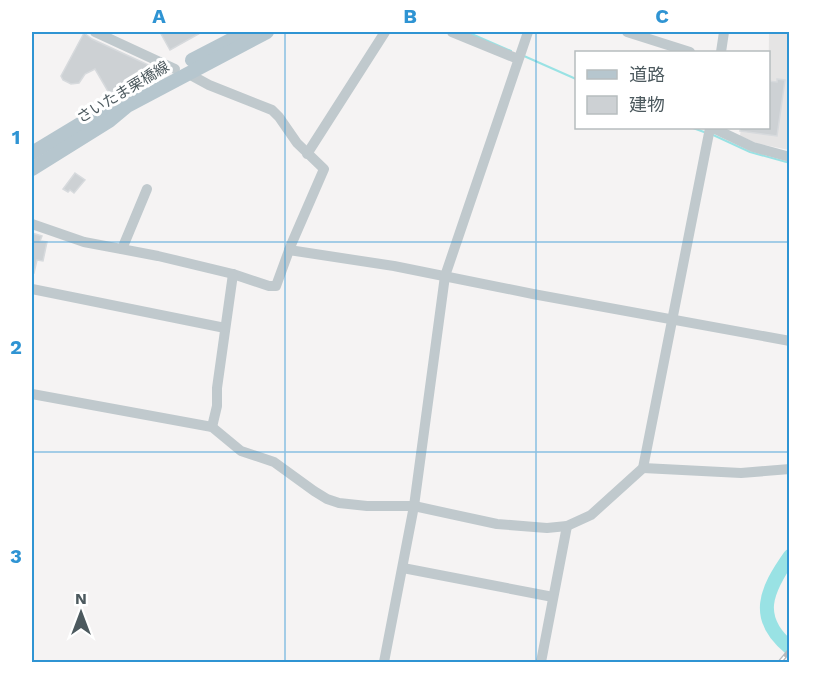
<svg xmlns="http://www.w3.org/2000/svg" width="821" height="694" font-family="'Work Sans','Noto Sans JP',sans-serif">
  <rect width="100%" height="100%" fill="#f5f3f3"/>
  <path fill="#e5e4e4" d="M769,32H789V150L759,144L740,136L741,128H768Z"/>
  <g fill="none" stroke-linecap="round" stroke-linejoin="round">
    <g stroke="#99e2e4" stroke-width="2">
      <path d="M467,32L511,51"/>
      <path d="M524,56L576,79"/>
      <path d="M693,128L704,132"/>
      <path d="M711,134L750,152L790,163"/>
    </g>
    <path stroke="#99e2e4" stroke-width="14" d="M790,556C766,590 753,618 790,648"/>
  </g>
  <g fill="#cdd1d4" stroke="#d7dadd" stroke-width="1.5">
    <path d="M160,32H202L170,50Z"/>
    <path d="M84,33L92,39L155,68L109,93L95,69L85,74L79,83L71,84L63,80L61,76Z"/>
    <path d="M777,79L785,80L777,136L740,131L741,128H768V81L777,82Z"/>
    <path d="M75,173L85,180L74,193L70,190L68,192L63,189Z"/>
    <path d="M32,233L42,236L40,241L47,242L43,261L37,260L34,273L32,272Z"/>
  </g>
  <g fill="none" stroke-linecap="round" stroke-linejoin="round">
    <g stroke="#c0c9cd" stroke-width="10">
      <path d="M95,32L175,69"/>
      <path d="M452,32L518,59"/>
      <path d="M627,32L690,52"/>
      <path d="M721,52L724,32"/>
      <path d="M713,128L753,147L790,157"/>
      <path d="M307,154L385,32"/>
      <path d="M32,224L84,242L158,256L233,274L269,286H276L291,245L324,169L297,143L279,117L272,110L209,85L187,73"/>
      <path d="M122,249L147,189"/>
      <path d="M289,250L394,266L533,294L790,341"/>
      <path d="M32,289L225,328"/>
      <path d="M32,394L212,427L241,451L274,462L314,491L327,499L339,503L367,506H414L497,524L547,528L567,526L591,515L643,468L710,128"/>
      <path d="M212,427L217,406V388L233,274"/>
      <path d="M643,468L741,473L790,469"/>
      <path d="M403,568L553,597"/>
      <path d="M384,662L414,506L445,276L528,32"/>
      <path d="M541,662L567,526"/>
    </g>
    <g stroke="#b6c6ce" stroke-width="14">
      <path d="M192,60L246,32"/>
      <path d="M32,153L133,92"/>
      <path d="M32,169L109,121L127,106L267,32"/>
    </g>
    <g stroke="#b6b9bc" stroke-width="4.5">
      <path id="rail" d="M780,662L790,650"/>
    </g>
    <use href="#rail" stroke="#fff" stroke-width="2" stroke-dasharray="7" stroke-linecap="butt"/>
  </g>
  <path fill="none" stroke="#2f94d3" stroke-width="1.5" stroke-opacity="0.55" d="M285,32V662M536,32V662M32,242H790M32,452H790"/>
  <g text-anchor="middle" stroke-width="6" stroke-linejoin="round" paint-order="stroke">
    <g font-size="15" fill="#4c595e" stroke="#fff">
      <text transform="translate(123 92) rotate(-31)" y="5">さいたま栗橋線</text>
    </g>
  </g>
  <rect width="821" height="694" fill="none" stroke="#ffffff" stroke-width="66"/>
  <rect x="575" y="51" width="195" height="78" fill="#ffffff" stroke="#b7bdbf" stroke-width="1.5"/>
  <rect x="587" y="70" width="30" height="9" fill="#b6c6ce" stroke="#b7bdbf" stroke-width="1.5"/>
  <text x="629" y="81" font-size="18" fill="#4c595e">道路</text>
  <rect x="587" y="96" width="30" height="18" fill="#cdd1d4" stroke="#b7bdbf" stroke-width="1.5"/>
  <text x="629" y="111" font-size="18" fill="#4c595e">建物</text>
  <g transform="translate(81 613)" stroke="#ffffff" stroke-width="4.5" paint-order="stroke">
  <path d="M0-4.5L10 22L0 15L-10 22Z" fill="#4c595e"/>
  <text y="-9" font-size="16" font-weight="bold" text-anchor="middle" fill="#4c595e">N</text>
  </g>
  <rect x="33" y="33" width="755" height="628" fill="none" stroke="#2f94d3" stroke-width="2"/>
  <g font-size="20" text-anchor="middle" font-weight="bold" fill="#2f94d3">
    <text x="159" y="23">A</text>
    <text x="410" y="23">B</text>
    <text x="662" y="23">C</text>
    <text x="16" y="144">1</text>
    <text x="16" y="354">2</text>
    <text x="16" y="563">3</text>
  </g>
</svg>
